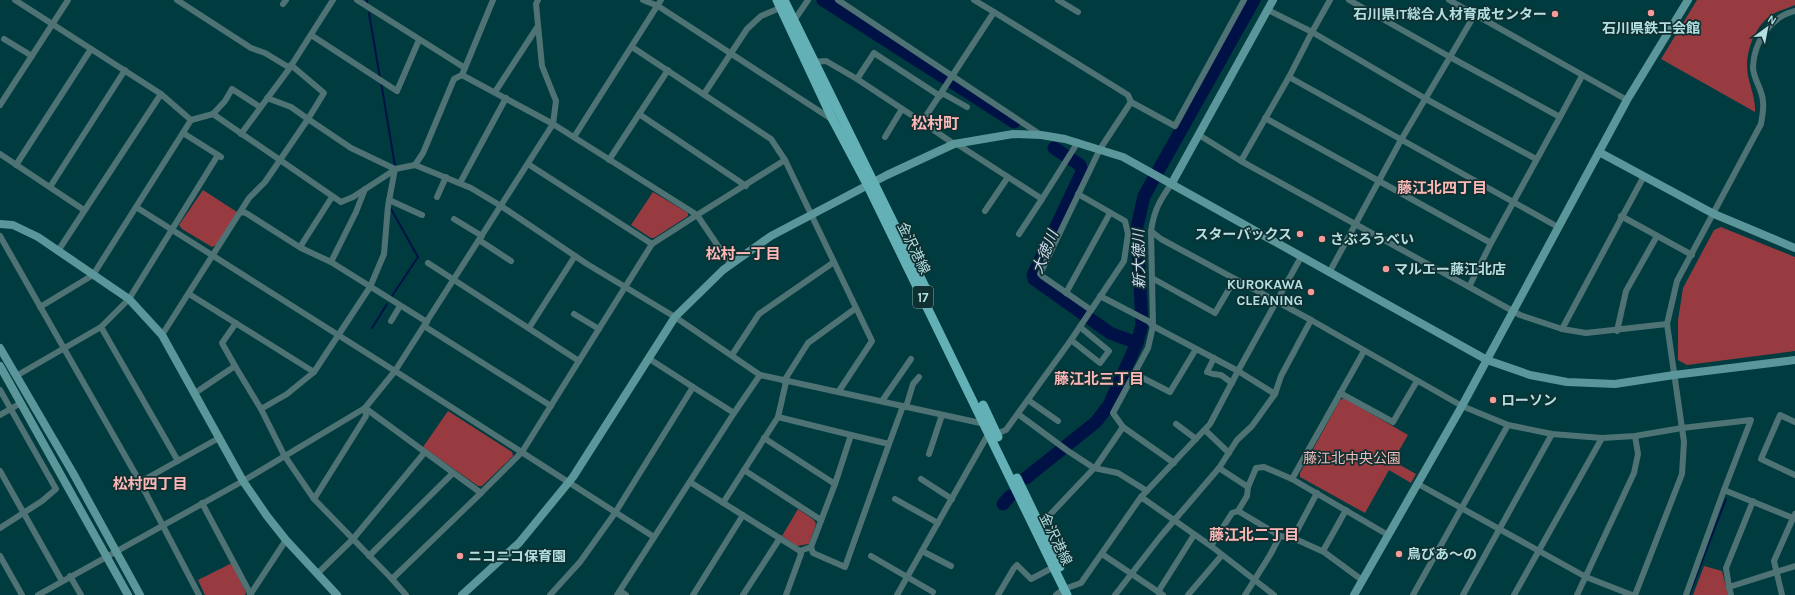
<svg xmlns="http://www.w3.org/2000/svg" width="1795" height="595" font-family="Karla,'Noto Sans JP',sans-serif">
  <rect width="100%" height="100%" fill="#003c3f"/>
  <g fill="#973b40">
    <path d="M1697,0H1795V5C1788,8 1781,10 1775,13C1757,22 1747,47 1747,66C1747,81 1756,96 1755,112L1661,59Z"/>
    <path d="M203,190L237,212L218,244L212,247L182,229L179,225Z"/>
    <path d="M653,192L688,213V216L654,238H651L631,225Z"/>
    <path d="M1721,227L1795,257V351L1687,365L1678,360V320L1683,288L1714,230Z"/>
    <path d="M1344,398L1408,435L1393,461L1416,474L1411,483L1389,470L1365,513L1300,477V473L1340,400Z"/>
    <path d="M448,411L512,452L513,456L482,486H478L423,447Z"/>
    <path d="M798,509L814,520L816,524L809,544L797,546L782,536Z"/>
    <path d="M232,563L246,593L245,595H205L198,580Z"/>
    <path d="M1704,566L1722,571L1728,595H1693Z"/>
  </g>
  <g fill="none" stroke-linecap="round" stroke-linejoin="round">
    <g stroke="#001245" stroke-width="2">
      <path d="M367,0V3"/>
      <path d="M369,13L380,78"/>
      <path d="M381,82L395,166"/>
      <path d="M391,209L418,257L392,296"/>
      <path d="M372,328L387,304"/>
      <path d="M1689,595L1726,499"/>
    </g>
    <g stroke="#001245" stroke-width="13">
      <path d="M823,0L945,78"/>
      <path d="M952,82L1014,122"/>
      <path d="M1054,148L1080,165L1082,172L1033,275L1034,279L1110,333L1137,343"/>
      <path d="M1026,478L1096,422L1109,405L1137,343L1142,325L1137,227L1144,196L1254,0"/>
      <path d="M1003,504L1010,496"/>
    </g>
    <g stroke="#4f7375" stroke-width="6">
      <path d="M15,0L161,94"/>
      <path d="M177,0L251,48L265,53L290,68"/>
      <path d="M357,0L465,68"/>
      <path d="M643,0L658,6L833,120"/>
      <path d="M838,0L1041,135"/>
      <path d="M974,0L994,12"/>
      <path d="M1058,0L1078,12"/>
      <path d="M1349,0L1450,57L1475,14"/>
      <path d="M1449,0L1627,100"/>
      <path d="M283,4L286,0"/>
      <path d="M1268,10L1312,32L1330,0"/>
      <path d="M793,22L808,0"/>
      <path d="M311,35L397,91L419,40"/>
      <path d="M4,39L32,56"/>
      <path d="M632,47L771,139L785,160"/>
      <path d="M812,62L826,61L857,79L922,122"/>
      <path d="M462,75L553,124L556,101L542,66L536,4L538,0"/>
      <path d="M1289,77L1312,32L1426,99L1536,159"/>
      <path d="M857,79L874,53L940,96"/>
      <path d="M495,92L538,26"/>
      <path d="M942,93L967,107"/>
      <path d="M704,94L747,29L761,16L780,8"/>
      <path d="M267,98L291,107L308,119L324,93L291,65"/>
      <path d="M0,105L68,0"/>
      <path d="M213,114L225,101L232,89L260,107"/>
      <path d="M639,114L746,186"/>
      <path d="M1265,118L1491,243L1560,117"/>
      <path d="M183,133L218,155"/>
      <path d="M241,134L289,69L333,0"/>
      <path d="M1199,135L1241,161L1520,315L1562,329L1586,333L1667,324"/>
      <path d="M574,137L661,0"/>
      <path d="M885,137L902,109"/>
      <path d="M954,144L922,122L994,12L1128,95L1131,102"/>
      <path d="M957,144L1042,199L1078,142"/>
      <path d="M0,154L84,210"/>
      <path d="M609,160L668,70"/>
      <path d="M1241,161L1289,77L1558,227"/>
      <path d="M528,164L652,244"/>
      <path d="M16,165L91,49"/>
      <path d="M415,165L423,153L454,79L462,75L493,0"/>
      <path d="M460,183L506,98"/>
      <path d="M1172,183C1160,200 1154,210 1151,231L1161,239L1311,320L1462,406L1508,425L1552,434L1602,438L1635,436L1682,428L1751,420L1724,490L1793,518L1795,514"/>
      <path d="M50,187L125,70"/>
      <path d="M437,197L446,177"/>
      <path d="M389,200L422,215"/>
      <path d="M136,207L395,371L553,124L697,215L785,160L834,262L759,314L732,355"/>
      <path d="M985,211L1008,177"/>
      <path d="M241,212L246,213L301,248L331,262L427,322"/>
      <path d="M1621,216L1692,255"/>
      <path d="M454,219L482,236"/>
      <path d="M1019,234L1042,199"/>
      <path d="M0,236L140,482L199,595"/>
      <path d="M479,240L511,261"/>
      <path d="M300,247L332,197"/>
      <path d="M58,251L161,94L191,120L213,114L341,202L353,197L390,173L395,169L415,165L471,188L501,206L587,264L675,317L760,375L985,424"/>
      <path d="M331,262L356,212L365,189"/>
      <path d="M834,262L872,341L839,391"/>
      <path d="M428,263L579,361"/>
      <path d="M1329,273L1401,140L1450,57L1560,117L1582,76"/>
      <path d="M1152,278L1215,313L1235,279"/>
      <path d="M1469,287L1491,243"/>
      <path d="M1066,293L1110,213"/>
      <path d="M189,294L314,372"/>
      <path d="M1100,296L1148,321L1153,326L1151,231"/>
      <path d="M40,307L93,275L191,120"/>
      <path d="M1091,310L1042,276L1040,274L1100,149L1131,102L1175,126L1244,0"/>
      <path d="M574,314L599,329"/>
      <path d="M391,321L400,306"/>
      <path d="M424,326L551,406"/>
      <path d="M101,327L178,461"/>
      <path d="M529,328L575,256"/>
      <path d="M1562,329L1644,176"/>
      <path d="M1617,331L1626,291L1657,236"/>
      <path d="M162,335L249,198L265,182L308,119L351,148L395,169L388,206L384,254L370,287L314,372L287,394L261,409"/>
      <path d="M1071,340L1100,363L1109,351L1080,327"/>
      <path d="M1214,358L1207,372L1213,374L1221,375L1232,383"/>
      <path d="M235,366L222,343L236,323"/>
      <path d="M1135,374L1170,392L1196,349"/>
      <path d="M16,376L101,327L129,299L218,155L221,157"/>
      <path d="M784,381L808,343L856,308"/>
      <path d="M693,387L734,413"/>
      <path d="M0,390L56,489L42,501L0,528"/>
      <path d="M195,393L235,366L261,409L284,455L314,499L353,539L425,452"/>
      <path d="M1340,393L1393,422L1417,381"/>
      <path d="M1028,400L1058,421"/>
      <path d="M882,401L911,359"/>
      <path d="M906,407L913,384L919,377"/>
      <path d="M365,408L481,493L392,579L406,595"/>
      <path d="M1018,414L1068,451L1094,468L1118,473L1147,491"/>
      <path d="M0,415L21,403"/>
      <path d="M778,417L851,435"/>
      <path d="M1795,422L1780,415L1761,459L1795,475"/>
      <path d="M1176,424L1196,439"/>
      <path d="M1123,427L1174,463"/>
      <path d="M1205,430L1229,453"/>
      <path d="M764,438L835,484"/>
      <path d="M929,454L942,415"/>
      <path d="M1219,468L1248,487"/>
      <path d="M744,470L821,520"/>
      <path d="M0,471L62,581"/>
      <path d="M921,479L952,499"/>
      <path d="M1292,479L1364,351"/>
      <path d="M140,482L219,438"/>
      <path d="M690,482L800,551"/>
      <path d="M1418,484L1586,577L1632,595"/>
      <path d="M481,493L522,452L652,244L697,215L731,265"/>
      <path d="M1141,497L1210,424L1238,371L1301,257"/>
      <path d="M314,499L366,416L365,408"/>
      <path d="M895,499L938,523"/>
      <path d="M202,503L251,595"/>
      <path d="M723,503L778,417L786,382"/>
      <path d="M1238,511L1247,496L1248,487L1256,468L1264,467L1292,479L1388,535"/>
      <path d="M1035,524L1046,519L1097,465L1123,427L1113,413L1148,348L1153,326L1238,371L1275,394L1281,376L1311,320"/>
      <path d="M1293,538L1317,493"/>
      <path d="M1211,546L1274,595"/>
      <path d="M811,547L813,553L845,567L889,444"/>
      <path d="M922,551L951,566"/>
      <path d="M1323,551L1346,510"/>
      <path d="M1102,554L1163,595"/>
      <path d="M0,556L22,595"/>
      <path d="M369,556L453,473"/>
      <path d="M871,556L933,592"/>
      <path d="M317,574L353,539L392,579"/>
      <path d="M70,576L81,595"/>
      <path d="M1729,587L1726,568L1753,501"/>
      <path d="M620,591L626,595"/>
      <path d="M1158,592L1194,535"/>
      <path d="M38,595L243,481L365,408L395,371L654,537"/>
      <path d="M250,595L286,540"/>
      <path d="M550,595L580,562L615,513L693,387L648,358"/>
      <path d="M617,595L734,413L760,375"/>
      <path d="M693,595L743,515"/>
      <path d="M743,595L780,538"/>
      <path d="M786,595L801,554L800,551L811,547L835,484L851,435L889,444L903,406"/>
      <path d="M897,595L986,438L1006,430L1071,340L1124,261L1128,234L1125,221L1078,194"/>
      <path d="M998,595L1014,568L1017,565L1031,579L1056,566"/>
      <path d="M1056,595L1064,589L1081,583L1141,497L1211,546L1232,513L1238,511L1280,536L1293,538L1324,552L1362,580"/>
      <path d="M1115,595L1160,537L1219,468L1237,440L1252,426L1275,394"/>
      <path d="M1188,595L1222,555"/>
      <path d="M1245,595L1270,555L1280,536"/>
      <path d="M1413,595L1508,425"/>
      <path d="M1463,595L1552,434"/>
      <path d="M1514,595L1602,438"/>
      <path d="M1577,595L1634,473L1638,454L1635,436"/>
      <path d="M1635,595L1682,474L1684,442L1667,324L1677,281L1761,124C1762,117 1764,109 1763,102C1763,90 1753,79 1753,67C1754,42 1770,17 1795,11"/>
      <path d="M1686,595L1724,490"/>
      <path d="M1731,595L1729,587L1795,566"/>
      <path d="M1782,595L1774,561L1793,518"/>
    </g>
    <g stroke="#5b969a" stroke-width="8">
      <path d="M1599,152L1714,214L1795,248"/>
      <path d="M1172,183L1273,0"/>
      <path d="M0,224L13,225L38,237L129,299L162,335L243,481L267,516L286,540L337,595"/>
      <path d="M0,348L73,473L140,595"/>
      <path d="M0,366L128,595"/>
      <path d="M462,595L519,543L573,477L675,317L723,270L771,236L887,175L954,144L1013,134L1041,135L1065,139L1123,157L1487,360L1530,375L1567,382L1615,384L1674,375L1795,360"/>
      <path d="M1354,595L1462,406L1627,100L1688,0"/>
    </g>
    <g stroke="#63b1b6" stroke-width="9">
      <path d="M777,0L833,120L868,186L1067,595"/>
      <path d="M784,0L928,293"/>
      <path d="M983,405L998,437"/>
      <path d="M1017,478L1060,567"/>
    </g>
  </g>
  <g fill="#f59b9a" stroke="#102f31" stroke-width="1.5">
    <circle cx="1651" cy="13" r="4"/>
    <circle cx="1555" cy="14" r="4"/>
    <circle cx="1300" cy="234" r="4"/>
    <circle cx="1322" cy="239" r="4"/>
    <circle cx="1386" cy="269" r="4"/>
    <circle cx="1311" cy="292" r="4"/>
    <circle cx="1493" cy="400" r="4"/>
    <circle cx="1399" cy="554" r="4"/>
    <circle cx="460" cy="556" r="4"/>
  </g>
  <g text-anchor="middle" stroke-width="3.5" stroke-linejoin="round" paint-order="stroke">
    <rect fill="#102f31" stroke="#82aaac" stroke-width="1" x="913" y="286" width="20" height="22" rx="3"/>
    <g font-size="13" font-weight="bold" fill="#b3dfe1">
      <text x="923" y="302">17</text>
    </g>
    <g font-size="14" font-weight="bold" fill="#b3dfe1" stroke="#102f31" text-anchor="start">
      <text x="1547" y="19" text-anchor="end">石川県IT総合人材育成センター</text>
      <text x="1651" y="33" text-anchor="middle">石川県鉄工会館</text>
      <text x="1292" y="239" text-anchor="end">スターバックス</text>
      <text x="1330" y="244">さぶろうべい</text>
      <text x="1394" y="274">マルエー藤江北店</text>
      <text x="1303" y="289" text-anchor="end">KUROKAWA<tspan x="1303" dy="16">CLEANING</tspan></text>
      <text x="1501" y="405">ローソン</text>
      <text x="1407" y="559">鳥びあ〜の</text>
      <text x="468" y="561">ニコニコ保育園</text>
    </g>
    <g font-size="14" fill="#b3dfe1" stroke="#102f31">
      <text transform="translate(914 248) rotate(64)" y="5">金沢港線</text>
      <text transform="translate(1056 539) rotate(64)" y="5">金沢港線</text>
    </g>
    <g font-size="14" fill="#efbab8" stroke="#102f31">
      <text x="1352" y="463">藤江北中央公園</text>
    </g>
    <g font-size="15" font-weight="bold" fill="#fcb8b6" stroke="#102f31">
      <text x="1442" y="193">藤江北四丁目</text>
      <text x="743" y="259">松村一丁目</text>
      <text x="1099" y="384">藤江北三丁目</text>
      <text x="150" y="489">松村四丁目</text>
      <text x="1254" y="540">藤江北二丁目</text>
    </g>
    <g font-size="15" font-style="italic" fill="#d3dff4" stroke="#102f31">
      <text transform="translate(1045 252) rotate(-68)" y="5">大徳川</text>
      <text transform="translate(1139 259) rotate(-91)" y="5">新大徳川</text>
    </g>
    <g font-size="16" font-weight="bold" fill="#fcb8b6" stroke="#102f31">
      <text x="935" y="129">松村町</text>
    </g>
  </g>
  <g transform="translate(1767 28) rotate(32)" stroke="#102f31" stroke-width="3" paint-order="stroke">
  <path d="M0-3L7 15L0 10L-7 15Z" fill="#b3dfe1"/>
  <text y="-6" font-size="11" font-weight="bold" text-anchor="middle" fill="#b3dfe1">N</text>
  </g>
</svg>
